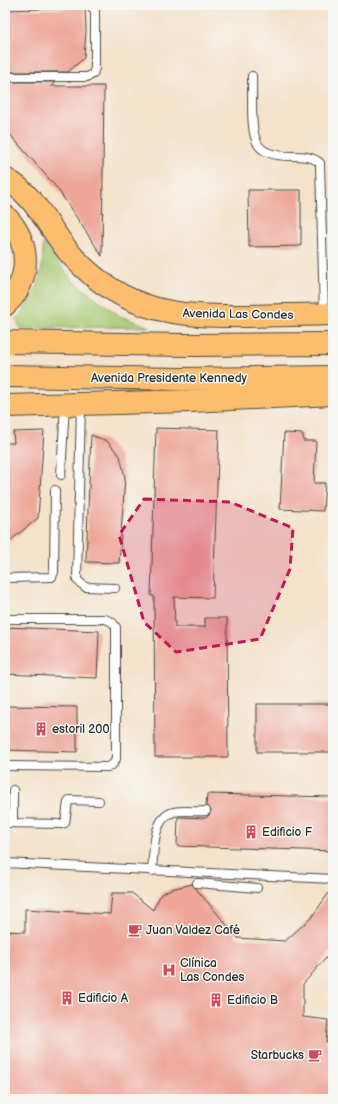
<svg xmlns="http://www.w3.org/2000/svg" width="338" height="1104" font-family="'Balsamiq Sans',sans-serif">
  <rect width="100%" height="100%" fill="#f6f6f2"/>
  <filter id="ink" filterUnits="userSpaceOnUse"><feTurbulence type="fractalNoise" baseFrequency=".025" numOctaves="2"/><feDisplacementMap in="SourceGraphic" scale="8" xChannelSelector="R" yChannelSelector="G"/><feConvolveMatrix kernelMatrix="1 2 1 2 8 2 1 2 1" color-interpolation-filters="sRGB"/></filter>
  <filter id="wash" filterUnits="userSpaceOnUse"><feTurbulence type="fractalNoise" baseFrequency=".012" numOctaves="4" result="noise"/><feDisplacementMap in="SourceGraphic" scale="16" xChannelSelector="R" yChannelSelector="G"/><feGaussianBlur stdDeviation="0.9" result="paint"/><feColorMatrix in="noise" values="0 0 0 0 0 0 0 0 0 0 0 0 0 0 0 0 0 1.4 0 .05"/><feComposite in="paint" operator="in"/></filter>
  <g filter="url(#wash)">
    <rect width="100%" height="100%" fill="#f4e2ca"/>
    <path fill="#a5c66e" stroke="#68784c" d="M43,243L74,282L120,316L150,327L20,328L16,319C39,290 43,280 43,243Z"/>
    <g id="blocks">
      <g fill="#eea699">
        <path d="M85,8L86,31L84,58L68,72H5V10Z"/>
        <path d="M5,82H55L51,86H104L102,256L57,188L5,129Z"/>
        <path d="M248,190H301V246L249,247Z"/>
        <path d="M156,428L219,430L213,598L174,597L175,627H205V618H227L228,757H155L154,596H151Z"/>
        <path d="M44,431L38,518L5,545V443H14L13,432Z"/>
        <path d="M284,433L303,434V441H316L314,483H325L323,511L280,509Z"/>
        <path d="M91,435L107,441L120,456L125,477L119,563L86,562Z"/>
        <path d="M5,627L99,631L97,678L5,674Z"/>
        <rect x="257" y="704" width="76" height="48"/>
        <path d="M5,706L77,707V752L5,750Z"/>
        <path d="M207,794L333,797V851L177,846L178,817L206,818L209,815L211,810L206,806Z"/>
        <path d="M192,884L238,938L285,941L311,918L333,887V950L303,984V1017L328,1020L326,1042H333V1099H5V931L25,932V909L110,914L112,893H132L153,910L161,894L171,889Z"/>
      </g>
    </g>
  </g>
  <g filter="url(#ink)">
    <use href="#blocks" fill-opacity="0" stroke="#494643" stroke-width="1"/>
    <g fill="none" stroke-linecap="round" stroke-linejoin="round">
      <g stroke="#494643" stroke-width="10">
        <g id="service">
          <path d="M252,76C253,93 249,133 259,146C266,155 280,156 291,156C301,156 312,156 320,163L324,314"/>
          <path d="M5,77H87L93,74L95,68V10L89,5"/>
          <path d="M81,404L77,580L85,587L115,588"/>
          <path d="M61,475L65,405"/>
          <path d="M5,578L52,577L54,572L55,490"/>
          <path d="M5,619H105L112,622L116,627V759L113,764L108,767L5,766"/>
          <path d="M5,823L62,824L65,823L68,802L69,800L99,801"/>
          <path d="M13,823V790"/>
          <path d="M5,863L333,879"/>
          <path d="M152,871C154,853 152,817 174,812C184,810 196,812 206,811"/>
          <path d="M197,883L257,888"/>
        </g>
      </g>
      <g stroke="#494643" stroke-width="24">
        <g id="primary">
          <path d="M5,179C37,195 51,234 74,258C126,313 177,317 248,316C277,315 305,315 333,314"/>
          <path d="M5,406L191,401L333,394"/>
        </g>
      </g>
      <g stroke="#494643" stroke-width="24">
        <g id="motorway">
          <path d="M5,216C31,242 32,280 5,305"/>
          <path d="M5,342L184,345L333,344"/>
          <path d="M5,376L182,379L333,377"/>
        </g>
      </g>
      <use href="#service" stroke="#fff" stroke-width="8"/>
      <use href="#primary" stroke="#fbbe6e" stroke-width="22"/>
      <use href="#motorway" stroke="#fbbe6e" stroke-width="22"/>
    </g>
  </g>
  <path fill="#c2185b" fill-opacity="0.2" stroke="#c2185b" stroke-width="3" stroke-dasharray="8 5" stroke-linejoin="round" d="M144,499L230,502L293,528L290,569L260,639L176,652L144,622L119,535Z"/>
  <defs>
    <g id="building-bare" transform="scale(1.08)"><path d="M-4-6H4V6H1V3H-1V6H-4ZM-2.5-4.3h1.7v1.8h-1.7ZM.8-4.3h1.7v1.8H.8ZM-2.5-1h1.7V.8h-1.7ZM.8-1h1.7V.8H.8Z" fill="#d1495b" stroke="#f6f6f2" stroke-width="2.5" paint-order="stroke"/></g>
    <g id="cafe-bare" transform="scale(1.08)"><path d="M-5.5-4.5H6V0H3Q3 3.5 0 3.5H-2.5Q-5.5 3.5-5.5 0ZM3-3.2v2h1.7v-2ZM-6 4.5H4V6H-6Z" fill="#d1495b" stroke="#f6f6f2" stroke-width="2.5" paint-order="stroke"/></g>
    <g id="hospital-bare" transform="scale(1.08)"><path d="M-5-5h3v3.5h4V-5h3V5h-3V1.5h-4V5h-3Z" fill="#d1495b" stroke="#f6f6f2" stroke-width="2.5" paint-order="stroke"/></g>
  </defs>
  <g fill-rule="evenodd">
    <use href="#building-bare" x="41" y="729"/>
    <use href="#building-bare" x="251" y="832"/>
    <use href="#cafe-bare" x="135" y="930"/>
    <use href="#hospital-bare" x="169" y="970"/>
    <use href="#building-bare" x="67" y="998"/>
    <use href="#building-bare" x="216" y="1000"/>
    <use href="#cafe-bare" x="315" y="1055"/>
  </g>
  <g text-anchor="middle" stroke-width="3" stroke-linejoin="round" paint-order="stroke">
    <g font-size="12" fill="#2b2b2b" stroke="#f6f6f2">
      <text transform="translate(238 314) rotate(1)" y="4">Avenida Las Condes</text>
      <text x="169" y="382">Avenida Presidente Kennedy</text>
    </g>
    <g font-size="12" fill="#2b2b2b" stroke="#f6f6f2" text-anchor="start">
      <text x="52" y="733">estoril 200</text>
      <text x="262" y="836">Edificio F</text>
      <text x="146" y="934">Juan Valdez Café</text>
      <text x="180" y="967">Clínica<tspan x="180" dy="14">Las Condes</tspan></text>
      <text x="78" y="1002">Edificio A</text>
      <text x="227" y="1004">Edificio B</text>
      <text x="304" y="1059" text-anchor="end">Starbucks</text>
    </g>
  </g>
  <rect width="338" height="1104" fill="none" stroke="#f6f6f2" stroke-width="20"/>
</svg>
